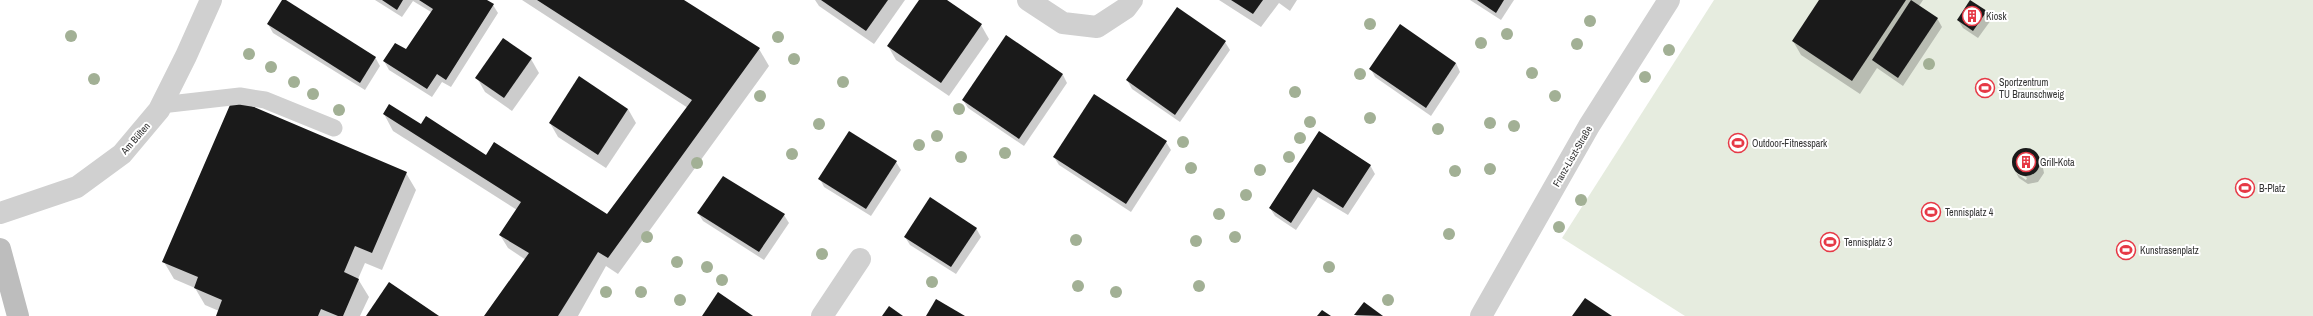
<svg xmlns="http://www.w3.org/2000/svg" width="2313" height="316" font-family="'Archivo Narrow',sans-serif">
  <rect width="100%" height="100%" fill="#fff"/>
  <path fill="#e6ecdf" d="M1714,0H2313V316H1685L1562,238Z"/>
  <g fill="#0003">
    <path d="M284,0L375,57L380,66L365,90L273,33L268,24Z"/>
    <path d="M375,0H485L493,5L498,13L451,87L442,82L432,97L389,70L384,61L407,51L431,12L413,1L402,17Z"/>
    <path d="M522,0H682L759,49L769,66L618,274L606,266L578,316H486L526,260L508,248L500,235L517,210L393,131L384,114L421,126L607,216L688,108Z"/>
    <path d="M815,0H905L874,44L819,6Z"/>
    <path d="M920,0H945L981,25L989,39L949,96L896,60L888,46Z"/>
    <path d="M1219,0H1297L1290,11L1279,3L1261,27Z"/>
    <path d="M1470,0H1514L1501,20Z"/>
    <path d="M1820,0H1923L1919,6L1937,18L1942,27L1903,86L1877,68L1860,94L1801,55L1793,41Z"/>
    <path d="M1177,8L1225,42L1230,50L1180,122L1132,89L1127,80Z"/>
    <path d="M1986,12L1991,20L1978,38L1963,28L1958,20Z"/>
    <path d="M531,59L539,73L512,111L485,92L477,78Z"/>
    <path d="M1456,63L1460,72L1431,116L1375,77L1371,69Z"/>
    <path d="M1063,75L1067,83L1024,146L968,108L963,100Z"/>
    <path d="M628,109L636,123L606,168L558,137L550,123Z"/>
    <path d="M1320,132L1370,165L1375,174L1348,215L1318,197L1296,230L1275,216L1270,208Z"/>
    <path d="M1166,142L1171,150L1131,212L1059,165L1054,157Z"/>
    <path d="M2029,149L2037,154L2042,163L2044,173L2038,182L2028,184L2019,178L2016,173L2026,180L2027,178L2016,171V173L2012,159L2018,150Z"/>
    <path d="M896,162L901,170L871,216L824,187L820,179Z"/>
    <path d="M406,173L416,190L382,270L365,263L358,279L369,297L360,316H217L219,311L205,305L195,288L174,279L164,262Z"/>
    <path d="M698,213L784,215L789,223L764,260L703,221Z"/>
    <path d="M976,228L981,237L956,274L910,245L905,237Z"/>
    <path d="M1364,303L1381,316H1356Z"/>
  </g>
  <g fill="#1a1a1a">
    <path d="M282,0H286L376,57L360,83L267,24Z"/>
    <path d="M382,0H403L397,10Z"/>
    <path d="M419,0H487L494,4L446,80L437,74L427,89L383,61L395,43L406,49L433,9Z"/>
    <path d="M537,0H684L760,48L608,258L598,252L558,316H484L529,253L499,235L521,202L383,114L389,104L421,124L426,116L486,155L494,142L607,214L692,100Z"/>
    <path d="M821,0H888L866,31Z"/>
    <path d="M919,0H947L982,24L941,83L887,46Z"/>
    <path d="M1231,0H1263L1253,14Z"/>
    <path d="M1477,0H1504L1496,13Z"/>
    <path d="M1819,0H1906L1852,81L1792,41Z"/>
    <path d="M1911,0L1938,18L1898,78L1872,60Z"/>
    <path d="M1970,0L1987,11L1973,31L1957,20Z"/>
    <path d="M1177,7L1226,41L1175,115L1126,80Z"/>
    <path d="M1400,24L1456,63L1426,108L1369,69Z"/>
    <path d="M1006,35L1063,74L1019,139L962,100Z"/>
    <path d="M503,38L532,58L504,98L475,78Z"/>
    <path d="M579,76L628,109L598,155L549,123Z"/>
    <path d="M1094,94L1167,141L1126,204L1053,157Z"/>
    <path d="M233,98L407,172L372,253L355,246L344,272L359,279L343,316H338L321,309L318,316H216L222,300L194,288L198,277L162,262Z"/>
    <path d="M849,131L897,161L866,209L818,179Z"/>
    <path d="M1319,131L1371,165L1343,208L1313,189L1291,223L1269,208Z"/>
    <circle cx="2026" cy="162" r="14"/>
    <path d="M723,176L785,214L759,252L697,213Z"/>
    <path d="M930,197L977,228L951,267L904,237Z"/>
    <path d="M389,282L439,316H366Z"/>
    <path d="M718,292L753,316H702Z"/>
    <path d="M1585,298L1612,316H1572Z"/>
    <path d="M936,299L965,316H926Z"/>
    <path d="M1364,302L1383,316L1354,315Z"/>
    <path d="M889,306L903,316H882Z"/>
    <path d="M1322,310L1331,316H1317Z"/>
  </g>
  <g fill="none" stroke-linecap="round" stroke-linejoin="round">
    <path stroke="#d0d0d0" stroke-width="17" d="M161,105L240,96L265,100L334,128"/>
    <g stroke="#d0d0d0" stroke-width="22">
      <path d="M1028,0L1063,23L1097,27L1126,8L1132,0"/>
      <path d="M0,213L77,187L122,154L159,110L186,56L211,0"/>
      <path d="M822,316L860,259"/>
      <path d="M1481,316L1589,126L1669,0"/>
    </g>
    <path stroke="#bdbdbd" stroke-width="22" d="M0,249L18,316"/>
  </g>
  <g fill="#a2b095">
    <circle cx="1590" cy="21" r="6"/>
    <circle cx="1370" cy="24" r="6"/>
    <circle cx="1507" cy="34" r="6"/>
    <circle cx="71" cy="36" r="6"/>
    <circle cx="778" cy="37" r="6"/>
    <circle cx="1481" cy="43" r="6"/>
    <circle cx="1577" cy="44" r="6"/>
    <circle cx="1669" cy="50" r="6"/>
    <circle cx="249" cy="54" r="6"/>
    <circle cx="794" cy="59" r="6"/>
    <circle cx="1929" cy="64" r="6"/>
    <circle cx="271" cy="67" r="6"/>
    <circle cx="1532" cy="73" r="6"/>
    <circle cx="1360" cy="74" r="6"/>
    <circle cx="1645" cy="77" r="6"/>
    <circle cx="94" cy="79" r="6"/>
    <circle cx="294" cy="82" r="6"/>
    <circle cx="843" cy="82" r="6"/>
    <circle cx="1295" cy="92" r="6"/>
    <circle cx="313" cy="94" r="6"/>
    <circle cx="760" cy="96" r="6"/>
    <circle cx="1555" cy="96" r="6"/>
    <circle cx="959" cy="109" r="6"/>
    <circle cx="339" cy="110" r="6"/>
    <circle cx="1370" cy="118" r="6"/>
    <circle cx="1310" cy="122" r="6"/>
    <circle cx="1490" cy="123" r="6"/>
    <circle cx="819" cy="124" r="6"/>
    <circle cx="1514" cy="126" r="6"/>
    <circle cx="1438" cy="129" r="6"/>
    <circle cx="937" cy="136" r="6"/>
    <circle cx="1300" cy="138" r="6"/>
    <circle cx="1183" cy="142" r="6"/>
    <circle cx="919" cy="145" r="6"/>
    <circle cx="1005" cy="153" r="6"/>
    <circle cx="792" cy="154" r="6"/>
    <circle cx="961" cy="157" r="6"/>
    <circle cx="1289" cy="157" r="6"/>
    <circle cx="697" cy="163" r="6"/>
    <circle cx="1191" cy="168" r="6"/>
    <circle cx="1490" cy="169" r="6"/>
    <circle cx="1260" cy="170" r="6"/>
    <circle cx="1455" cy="171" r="6"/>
    <circle cx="1246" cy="195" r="6"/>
    <circle cx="1581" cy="200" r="6"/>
    <circle cx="1219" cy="214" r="6"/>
    <circle cx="1559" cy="227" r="6"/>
    <circle cx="1449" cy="234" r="6"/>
    <circle cx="647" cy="237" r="6"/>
    <circle cx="1235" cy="237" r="6"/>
    <circle cx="1076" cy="240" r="6"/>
    <circle cx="1196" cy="241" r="6"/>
    <circle cx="822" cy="254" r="6"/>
    <circle cx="677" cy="262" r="6"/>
    <circle cx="707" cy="267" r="6"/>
    <circle cx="1329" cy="267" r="6"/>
    <circle cx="722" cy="280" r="6"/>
    <circle cx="932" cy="282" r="6"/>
    <circle cx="1078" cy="286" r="6"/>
    <circle cx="1199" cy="286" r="6"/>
    <circle cx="606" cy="292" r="6"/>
    <circle cx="641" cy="292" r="6"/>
    <circle cx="1116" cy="292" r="6"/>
    <circle cx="680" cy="300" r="6"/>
    <circle cx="1388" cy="300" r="6"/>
  </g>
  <defs>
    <g id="building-ring" transform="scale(1)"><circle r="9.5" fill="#fff" stroke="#e63946" stroke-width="1.5"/><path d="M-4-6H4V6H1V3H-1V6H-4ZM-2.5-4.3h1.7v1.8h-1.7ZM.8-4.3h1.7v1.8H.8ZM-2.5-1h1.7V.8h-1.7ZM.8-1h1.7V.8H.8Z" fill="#e63946"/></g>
    <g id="stadium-ring" transform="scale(1)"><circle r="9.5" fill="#fff" stroke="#e63946" stroke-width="1.5"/><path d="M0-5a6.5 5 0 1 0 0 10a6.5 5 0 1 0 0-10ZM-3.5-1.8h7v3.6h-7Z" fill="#e63946"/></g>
  </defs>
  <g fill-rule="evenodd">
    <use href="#building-ring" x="1972" y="16"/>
    <use href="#stadium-ring" x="1985" y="88"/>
    <use href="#stadium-ring" x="1738" y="143"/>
    <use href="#building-ring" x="2026" y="162"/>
    <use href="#stadium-ring" x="2245" y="188"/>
    <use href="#stadium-ring" x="1931" y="212"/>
    <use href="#stadium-ring" x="1830" y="242"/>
    <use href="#stadium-ring" x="2126" y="250"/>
  </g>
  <g text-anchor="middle" stroke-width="4" stroke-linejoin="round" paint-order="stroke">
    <g font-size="10" fill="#333" stroke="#fff" text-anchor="start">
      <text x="1986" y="20">Kiosk</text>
      <text x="1999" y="86">Sportzentrum<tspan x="1999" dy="12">TU Braunschweig</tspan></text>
      <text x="1752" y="147">Outdoor-Fitnesspark</text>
      <text x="2040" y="166">Grill-Kota</text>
      <text x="2259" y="192">B-Platz</text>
      <text x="1945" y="216">Tennisplatz 4</text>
      <text x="1844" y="246">Tennisplatz 3</text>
      <text x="2140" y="254">Kunstrasenplatz</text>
    </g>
    <g font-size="10" fill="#333" stroke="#fff">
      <text transform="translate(135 138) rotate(-49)" y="4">Am Bülten</text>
      <text transform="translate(1572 156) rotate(-60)" y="4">Franz-Liszt-Straße</text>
    </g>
  </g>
</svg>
